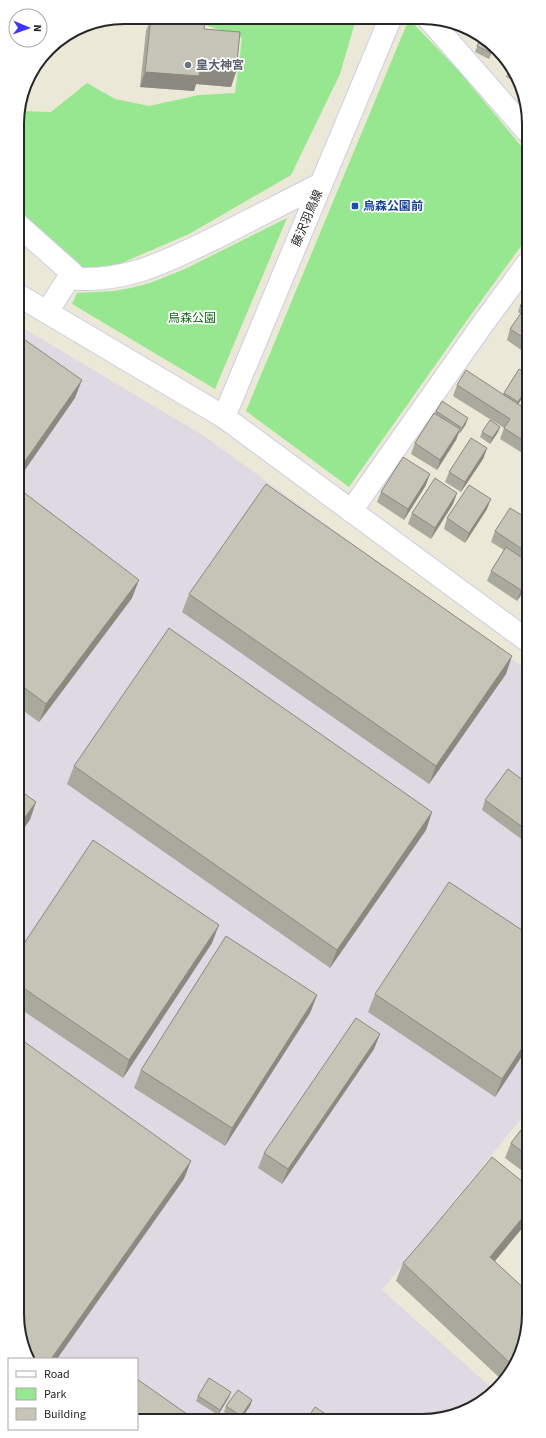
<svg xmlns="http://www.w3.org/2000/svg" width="546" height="1438" font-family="'Source Sans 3','Noto Sans JP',sans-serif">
  <rect width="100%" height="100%" fill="#ebe8d7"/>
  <path fill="#ded9e3" d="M18,325L204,436L528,671V1110L382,1290L495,1391L476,1407L443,1419H137V1359H32L19,1335Z"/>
  <g fill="#96e78f">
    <path d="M183,17L356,19L340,74L291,175L189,234L110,268L76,271L17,216V116L19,111L51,112L87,83L115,99L149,106L199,95L235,93L242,38Z"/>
    <path d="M409,19L458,70L527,153V238L470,316L349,487L246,411Z"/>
    <path d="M287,218L215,389L72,304L77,293L114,291L131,288L150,283L185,269Z"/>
  </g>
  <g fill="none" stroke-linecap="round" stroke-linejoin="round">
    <g stroke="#cecde2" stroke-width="24">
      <g id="street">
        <path d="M429,19L527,131"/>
        <path d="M17,224L72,273L47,312"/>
        <path d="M68,278C126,284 170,260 221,235C254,218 288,201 321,184"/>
        <path d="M351,511L482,325L527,264"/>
      </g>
    </g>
    <g stroke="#cecde2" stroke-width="24">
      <g id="secondary">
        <path d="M18,295L224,417L528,641"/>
        <path d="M224,417L390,19"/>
      </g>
    </g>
    <use href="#street" stroke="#fff" stroke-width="22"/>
    <use href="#secondary" stroke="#fff" stroke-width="22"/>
  </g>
  <g fill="#aaa99d">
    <path d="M151,17L204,29L236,72L231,87L196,84L194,91L140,87L146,31Z"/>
    <path d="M480,39L495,46L489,59L475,52Z"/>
    <path d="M509,69L516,82L506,77Z"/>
    <path d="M527,295V354L507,340L510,329L521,314L518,312L520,306Z"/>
    <path d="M519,369L527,374V390L518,404L527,410V456L500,439L504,428L453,396L457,385L503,394Z"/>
    <path d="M436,411L466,424L460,433H459L456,440L437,470L411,454L415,443L435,413Z"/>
    <path d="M500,427L498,432L490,444L480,437L482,432Z"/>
    <path d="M487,448L483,459L461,492L445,482L449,472Z"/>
    <path d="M426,485L404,520L377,502L381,492Z"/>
    <path d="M18,488L132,598L39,722L18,707Z"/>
    <path d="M457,493L453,504L431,539L408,524L412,513Z"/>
    <path d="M487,509L465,543L444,529L447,518Z"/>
    <path d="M528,519V585L517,601L487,581L491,571L504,550L491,542L495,531Z"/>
    <path d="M528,593V608L522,604L524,598Z"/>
    <path d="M189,594L506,674L429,784L182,612Z"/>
    <path d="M74,766L432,812L426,830L330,968L67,784Z"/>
    <path d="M528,784V844L482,810L485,800Z"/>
    <path d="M528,934V1047L495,1097L368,1012L375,994Z"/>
    <path d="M212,943L123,1078L19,1008V951Z"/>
    <path d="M317,995L310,1013L225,1146L134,1088L141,1070Z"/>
    <path d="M380,1034L374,1049L282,1184L258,1168L264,1153Z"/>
    <path d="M528,1121L529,1176L505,1158L511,1143Z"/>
    <path d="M529,1187V1220L495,1261L529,1321L503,1381L396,1281L403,1263Z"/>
    <path d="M231,1392L229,1397L218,1415L196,1401L198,1396Z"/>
    <path d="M252,1400L250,1406L241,1419H235L224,1412L226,1406Z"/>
  </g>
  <g fill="#8b8980">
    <path d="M200,69L236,72L231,87L196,84L194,91L140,87L145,72Z"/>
    <path d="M82,380L75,398L18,480V471Z"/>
    <path d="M527,388V390L516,408L518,402Z"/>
    <path d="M468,418L466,424L460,433L462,428Z"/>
    <path d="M500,427L498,432L490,444L492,438Z"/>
    <path d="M460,429L456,440L437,470L440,460Z"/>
    <path d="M487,448L483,459L461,492L465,482Z"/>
    <path d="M430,474L426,485L404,520L408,509Z"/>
    <path d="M457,493L453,504L431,539L435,528Z"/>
    <path d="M491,499L487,509L465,543L469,533Z"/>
    <path d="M139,580L132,598L39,722L46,704Z"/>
    <path d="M528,580V585L517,601L521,590Z"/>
    <path d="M512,656L506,674L429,784L436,766Z"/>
    <path d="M36,802L30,820L18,836V827Z"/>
    <path d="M432,812L426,830L330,968L337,950Z"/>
    <path d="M219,925L212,943L123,1078L129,1060Z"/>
    <path d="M317,995L310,1013L225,1146L232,1128Z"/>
    <path d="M380,1034L374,1049L282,1184L288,1169Z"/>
    <path d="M528,1039V1047L495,1097L502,1079Z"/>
    <path d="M191,1161L184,1179L57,1359H51Z"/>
    <path d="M529,1210V1220L483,1275L490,1257Z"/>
    <path d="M522,1350L521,1355L508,1377L503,1381L510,1363Z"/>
    <path d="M231,1392L229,1397L218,1415L220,1410Z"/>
    <path d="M252,1400L250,1406L241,1419H240L241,1416Z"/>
  </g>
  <g fill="#c6c4b7" stroke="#8b8980">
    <path d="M151,17H161L205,21L204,29L240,32L236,72L200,69L199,76L145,72Z"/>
    <path d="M480,39L494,46L491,53L477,46Z"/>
    <path d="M527,295V311L520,306Z"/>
    <path d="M521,313L527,318V340L510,329Z"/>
    <path d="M18,335L82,380L18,471Z"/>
    <path d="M519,369L527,374V388L518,402L504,393Z"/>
    <path d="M466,370L527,410V443L504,428L510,419L457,385Z"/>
    <path d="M442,401L468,418L462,428L436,411Z"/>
    <path d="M434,413L460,429L440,460L415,443Z"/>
    <path d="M490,420L500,427L492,438L482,432Z"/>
    <path d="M471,438L487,448L465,482L449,472Z"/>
    <path d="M403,457L430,474L408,509L381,492Z"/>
    <path d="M435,478L457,493L435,528L412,513Z"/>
    <path d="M266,484L512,656L436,766L189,594Z"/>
    <path d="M469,485L491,499L469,533L447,518Z"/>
    <path d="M18,488L139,580L46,704L18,683Z"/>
    <path d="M510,508L528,519V553L495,531Z"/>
    <path d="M506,547L528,562V580L521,590L491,571Z"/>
    <path d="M528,593V601L524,598Z"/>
    <path d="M169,628L432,812L337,950L74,766Z"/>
    <path d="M508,769L528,784V831L485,800Z"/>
    <path d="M18,789L36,802L18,827Z"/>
    <path d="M93,840L219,925L129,1060L19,985V951Z"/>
    <path d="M449,882L528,934V1039L502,1079L375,994Z"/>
    <path d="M226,936L317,995L232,1128L141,1070Z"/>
    <path d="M356,1018L380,1034L288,1169L264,1153Z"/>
    <path d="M19,1038L191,1161L51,1359H32L19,1335Z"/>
    <path d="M528,1121L529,1157L511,1143Z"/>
    <path d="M492,1157L529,1187V1210L490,1257L529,1293V1321L522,1350L510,1363L403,1263L418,1246Z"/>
    <path d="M209,1378L231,1392L220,1410L198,1396Z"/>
    <path d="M137,1379L194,1419H137Z"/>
    <path d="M238,1390L252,1400L241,1416L226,1406Z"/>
    <path d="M315,1407L333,1419H307Z"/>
  </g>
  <circle fill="#6b7280" stroke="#fff" stroke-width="1.5" cx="188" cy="65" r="4"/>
  <rect fill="#1a4fb4" stroke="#fff" stroke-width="1.5" x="351" y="202" width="8" height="8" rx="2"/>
  <g text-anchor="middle" stroke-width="3.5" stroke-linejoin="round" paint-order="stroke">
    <g font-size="12" font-weight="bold" fill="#5b616d" stroke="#fff" text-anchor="start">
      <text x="196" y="69">皇大神宮</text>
    </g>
    <g font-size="12" font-weight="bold" fill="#164399" stroke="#fff" text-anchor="start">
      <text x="363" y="210">烏森公園前</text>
    </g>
    <g font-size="12" fill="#272727" stroke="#fff">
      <text transform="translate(307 218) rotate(-67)" y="4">藤沢羽鳥線</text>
    </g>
    <g font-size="12" fill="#146818" stroke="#fff">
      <text x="192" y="322">烏森公園</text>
    </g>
  </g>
  <path d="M0 0H546V1438H0ZM124 24H422A100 100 0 0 1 522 124V1314A100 100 0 0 1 422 1414H124A100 100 0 0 1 24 1314V124A100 100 0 0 1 124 24Z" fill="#fff" fill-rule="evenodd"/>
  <path fill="none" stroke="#272727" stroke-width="2" d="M124 24H422A100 100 0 0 1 522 124V1314A100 100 0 0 1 422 1414H124A100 100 0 0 1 24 1314V124A100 100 0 0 1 124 24Z"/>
  <rect x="8" y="1358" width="130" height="72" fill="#ffffff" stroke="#a9a9a9"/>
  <rect x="16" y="1371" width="20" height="6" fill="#ffffff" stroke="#a9a9a9"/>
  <text x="44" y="1378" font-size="12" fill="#272727">Road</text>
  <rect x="16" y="1388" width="20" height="12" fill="#96e78f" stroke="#a9a9a9"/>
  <text x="44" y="1398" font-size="12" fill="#272727">Park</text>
  <rect x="16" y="1408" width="20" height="12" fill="#c6c4b7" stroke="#a9a9a9"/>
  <text x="44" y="1418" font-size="12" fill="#272727">Building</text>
  <g transform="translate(28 28) rotate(92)"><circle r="19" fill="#ffffff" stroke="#a9a9a9"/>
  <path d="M0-3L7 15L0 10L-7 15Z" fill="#3f31ff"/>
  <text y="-6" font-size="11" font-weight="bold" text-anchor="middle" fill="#272727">N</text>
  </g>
</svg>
